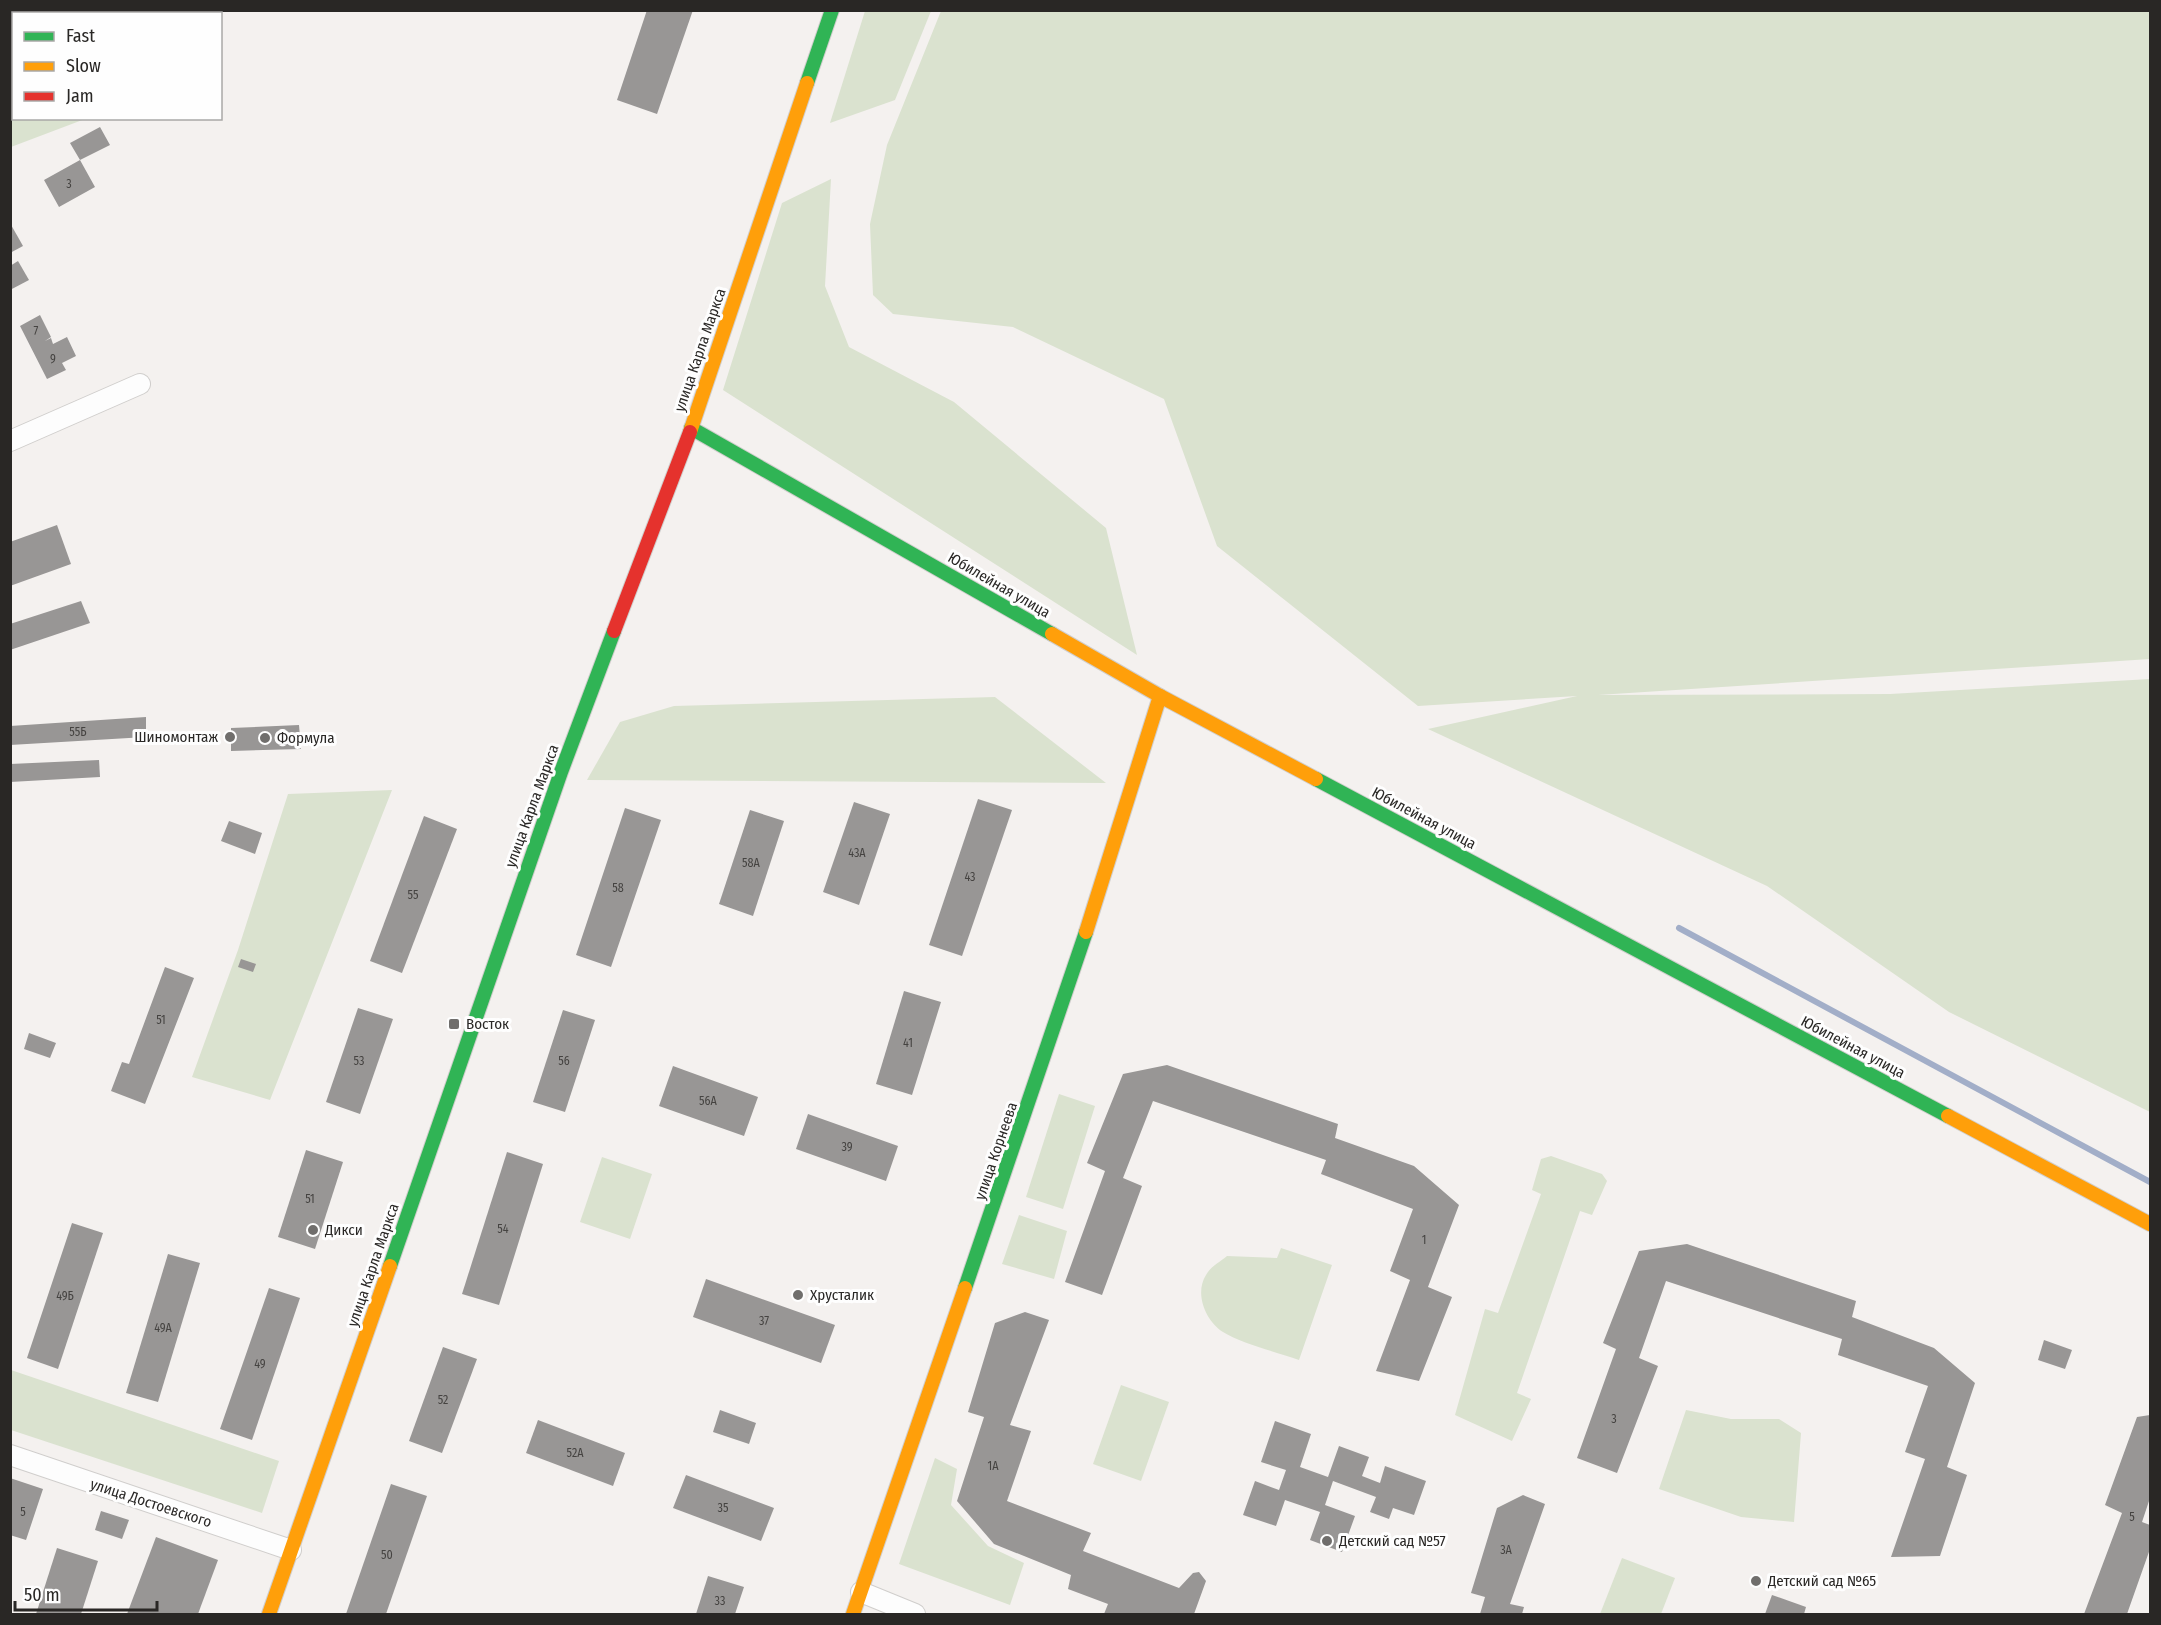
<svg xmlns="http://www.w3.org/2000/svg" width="2161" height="1625" font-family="'Fira Sans Condensed',sans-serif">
  <rect width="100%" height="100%" fill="#f4f1ef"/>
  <g fill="#dae2cf">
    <path d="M865,11H931L895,100L830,123Z"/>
    <path d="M941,11H2150V659L1598,695L1890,694L2150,679V1112L1949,1012L1767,886L1428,729L1577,696L1418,706L1217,546L1164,399L1013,327L893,314L873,295L870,224L887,145Z"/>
    <path d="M10,46L14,47V118L85,119L11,147Z"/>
    <path d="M831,179L825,286L849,347L954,402L1106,528L1137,655L723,390L782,203Z"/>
    <path d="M995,697L1106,783L587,780L620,722L674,706Z"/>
    <path d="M392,790L270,1100L192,1077L238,950L288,794Z"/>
    <path d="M1059,1094L1095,1106L1063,1209L1026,1197Z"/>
    <path d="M1551,1156L1602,1174L1607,1181L1592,1215L1580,1211L1517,1393L1531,1399L1512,1441L1455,1415L1485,1309L1498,1313L1541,1194L1532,1190L1541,1159Z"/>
    <path d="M602,1157L652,1174L630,1239L580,1222Z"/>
    <path d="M1019,1215L1067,1231L1054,1279L1002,1264Z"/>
    <path d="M1281,1248L1332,1265L1299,1360C1277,1352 1242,1344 1223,1332C1206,1321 1194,1294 1206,1275C1210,1267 1220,1262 1227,1256L1277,1258Z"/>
    <path d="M11,1370L279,1461L262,1513L11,1430Z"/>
    <path d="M1121,1385L1169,1402L1141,1481L1093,1464Z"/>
    <path d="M1686,1410L1731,1419H1779L1801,1433L1794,1522L1741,1517L1659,1489Z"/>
    <path d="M935,1458L957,1469L951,1505L988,1546L1024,1563L1010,1605L899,1564Z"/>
    <path d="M1622,1558L1675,1578L1661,1614H1600Z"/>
  </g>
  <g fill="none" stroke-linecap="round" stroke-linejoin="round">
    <path stroke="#a2aec8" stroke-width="6" d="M1679,928L2150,1182"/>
  </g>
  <g fill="#989695">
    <path d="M647,10H693L657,114L617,100Z"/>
    <path d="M100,127L110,145L80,160L95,187L59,207L44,180L80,160L70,143Z"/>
    <path d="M10,223L23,246L10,253Z"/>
    <path d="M18,261L29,280L10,290V266Z"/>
    <path d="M40,315L51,337L45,341L51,338L53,344L67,337L76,356L62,363L66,370L47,379L20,326Z"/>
    <path d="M57,525L71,564L10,586V542Z"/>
    <path d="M81,601L90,623L10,650V624Z"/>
    <path d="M146,717V737L10,745V726Z"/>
    <path d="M299,725L301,749L231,751V728Z"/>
    <path d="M99,760L100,777L10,782V764Z"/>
    <path d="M978,799L1012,810L962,956L929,945Z"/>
    <path d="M854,802L890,814L859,905L823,892Z"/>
    <path d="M625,808L661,820L611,967L576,955Z"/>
    <path d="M750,810L784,821L753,916L719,904Z"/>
    <path d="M424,816L457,829L402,973L370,961Z"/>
    <path d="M229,821L262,833L255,854L221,841Z"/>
    <path d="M241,959L256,964L253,972L238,967Z"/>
    <path d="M165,967L194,978L145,1104L111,1091L122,1062L129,1064Z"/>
    <path d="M904,991L941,1002L912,1095L876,1084Z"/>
    <path d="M358,1008L393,1019L360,1114L326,1102Z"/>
    <path d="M563,1010L595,1020L565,1112L533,1102Z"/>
    <path d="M29,1033L56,1043L50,1058L24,1049Z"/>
    <path d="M1167,1065L1338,1124L1335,1138L1414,1166L1459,1205L1428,1287L1452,1297L1419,1381L1376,1371L1410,1280L1390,1271L1413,1209L1321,1174L1326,1160L1153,1101L1123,1178L1142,1186L1102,1295L1065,1282L1105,1171L1087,1163L1123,1074Z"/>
    <path d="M673,1066L758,1097L744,1136L659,1106Z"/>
    <path d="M808,1114L898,1146L886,1181L796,1149Z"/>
    <path d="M306,1150L343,1162L315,1249L278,1237Z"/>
    <path d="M507,1152L543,1164L499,1305L462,1294Z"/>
    <path d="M72,1223L103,1233L58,1369L27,1358Z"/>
    <path d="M1687,1244L1856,1301L1852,1317L1934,1348L1975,1383L1947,1467L1967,1475L1940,1556L1891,1557L1925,1459L1905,1452L1928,1386L1838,1355L1842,1339L1666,1281L1639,1358L1658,1366L1617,1473L1577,1458L1616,1349L1603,1343L1639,1251Z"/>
    <path d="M168,1254L200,1263L158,1402L126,1393Z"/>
    <path d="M706,1279L835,1325L821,1363L693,1317Z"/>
    <path d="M269,1288L300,1298L252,1440L220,1429Z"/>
    <path d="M1025,1312L1049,1320L1010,1425L1031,1431L1007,1501L1091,1533L1083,1551L1179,1588L1193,1573L1199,1572L1206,1581L1194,1614H1104L1108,1604L1068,1589L1071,1575L994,1544L957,1501L984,1417L968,1412L995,1323Z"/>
    <path d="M2044,1340L2072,1350L2065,1369L2038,1360Z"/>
    <path d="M443,1347L477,1359L442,1453L409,1441Z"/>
    <path d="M720,1410L756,1423L749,1444L713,1432Z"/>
    <path d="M2150,1415V1498L2142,1522L2150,1525V1549L2127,1614H2084L2122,1513L2105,1505L2137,1417Z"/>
    <path d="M538,1420L625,1453L613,1486L526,1453Z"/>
    <path d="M1275,1421L1311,1434L1300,1467L1328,1477L1339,1446L1369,1457L1362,1476L1380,1483L1385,1466L1426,1481L1414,1515L1393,1508L1389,1519L1370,1512L1376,1497L1333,1481L1325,1505L1355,1516L1342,1552L1310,1540L1320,1512L1285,1500L1276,1526L1243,1515L1255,1481L1279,1490L1286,1470L1261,1462Z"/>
    <path d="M686,1475L774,1508L761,1541L673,1508Z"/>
    <path d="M10,1478L43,1489L26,1540L10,1535Z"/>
    <path d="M391,1484L427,1496L386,1614H346Z"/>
    <path d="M1523,1495L1545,1504L1510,1604L1524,1607L1522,1614H1480L1485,1597L1471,1593L1497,1508Z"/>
    <path d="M101,1511L129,1520L122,1539L95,1530Z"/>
    <path d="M156,1537L218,1560L198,1614H127Z"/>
    <path d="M57,1548L98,1561L81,1614H36Z"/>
    <path d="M708,1576L744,1587L735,1614H696Z"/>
    <path d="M1772,1595L1806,1607L1804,1614H1765Z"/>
  </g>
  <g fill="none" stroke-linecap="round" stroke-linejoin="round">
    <g stroke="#d0cecc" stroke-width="22">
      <g id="street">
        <path d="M201,14L203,10"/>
        <path d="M10,38L14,39"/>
        <path d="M10,441L140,384"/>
        <path d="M10,1455L291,1550"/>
        <path d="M861,1592L915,1614"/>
      </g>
    </g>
    <g stroke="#d0cecc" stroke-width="16">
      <g id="fast">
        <path d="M807,83L832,10"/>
        <path d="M691,428L1052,634"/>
        <path d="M1316,779L1948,1116"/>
        <path d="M390,1266L561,772L614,631"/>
        <path d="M965,1288L1086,932"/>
      </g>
    </g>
    <g stroke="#d0cecc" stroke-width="16">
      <g id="slow">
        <path d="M690,432L807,83"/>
        <path d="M1052,634L1160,696L1316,779"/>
        <path d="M1086,932L1160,696"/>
        <path d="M1948,1116L2150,1224"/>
        <path d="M269,1614L390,1266"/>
        <path d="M853,1614L965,1288"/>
      </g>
    </g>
    <g stroke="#d0cecc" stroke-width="16">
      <path id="jam" d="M614,631L690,432"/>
    </g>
    <use href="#street" stroke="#fdfdfd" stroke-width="20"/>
    <use href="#fast" stroke="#30b455" stroke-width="14"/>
    <use href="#slow" stroke="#ff9f0a" stroke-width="14"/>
    <use href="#jam" stroke="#e5322d" stroke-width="14"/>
  </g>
  <g fill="#706e6c" stroke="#fefefe" stroke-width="2">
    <circle cx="230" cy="737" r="6"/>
    <circle cx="265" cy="738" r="6"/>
    <rect x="448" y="1018" width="12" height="12" rx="3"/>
    <circle cx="313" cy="1230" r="6"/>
    <circle cx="798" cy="1295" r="6"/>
    <circle cx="1327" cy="1541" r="6"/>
    <circle cx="1756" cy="1581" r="6"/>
  </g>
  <g text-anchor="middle" stroke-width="6" stroke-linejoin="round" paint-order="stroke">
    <g font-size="12" fill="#454341">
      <text x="69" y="188">3</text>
      <text x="36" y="335">7</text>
      <text x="53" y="363">9</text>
      <text x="78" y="736">55Б</text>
      <text x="857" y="857">43А</text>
      <text x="751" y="867">58А</text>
      <text x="970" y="881">43</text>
      <text x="618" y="892">58</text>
      <text x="413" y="899">55</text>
      <text x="161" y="1024">51</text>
      <text x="908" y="1047">41</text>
      <text x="359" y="1065">53</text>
      <text x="564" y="1065">56</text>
      <text x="708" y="1105">56А</text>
      <text x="847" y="1151">39</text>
      <text x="310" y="1203">51</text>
      <text x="503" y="1233">54</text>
      <text x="1424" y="1244">1</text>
      <text x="65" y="1300">49Б</text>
      <text x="764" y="1325">37</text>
      <text x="163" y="1332">49А</text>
      <text x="260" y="1368">49</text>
      <text x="443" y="1404">52</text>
      <text x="1614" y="1423">3</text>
      <text x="575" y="1457">52А</text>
      <text x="993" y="1470">1А</text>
      <text x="723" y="1512">35</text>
      <text x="23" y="1516">5</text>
      <text x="2132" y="1521">5</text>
      <text x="1506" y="1554">3А</text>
      <text x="387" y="1559">50</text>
      <text x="720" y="1605">33</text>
    </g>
    <g font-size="15" fill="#292725" stroke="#fefefe">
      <text transform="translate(700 350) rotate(-71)" y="5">улица Карла Маркса</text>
      <text transform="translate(999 585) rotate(30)" y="5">Юбилейная улица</text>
      <text transform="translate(532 806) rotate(-70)" y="5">улица Карла Маркса</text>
      <text transform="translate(1424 818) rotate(28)" y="5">Юбилейная улица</text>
      <text transform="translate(1853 1047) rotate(28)" y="5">Юбилейная улица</text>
      <text transform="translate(996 1151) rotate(-71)" y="5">улица Корнеева</text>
      <text transform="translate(373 1265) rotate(-71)" y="5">улица Карла Маркса</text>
      <text transform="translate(151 1503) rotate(18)" y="5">улица Достоевского</text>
    </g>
    <g font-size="15" fill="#292725" stroke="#fefefe" text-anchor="start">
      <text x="218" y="742" text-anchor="end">Шиномонтаж</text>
      <text x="277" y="743">Формула</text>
      <text x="466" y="1029">Восток</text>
      <text x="325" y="1235">Дикси</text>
      <text x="810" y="1300">Хрусталик</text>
      <text x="1339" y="1546">Детский сад №57</text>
      <text x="1768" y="1586">Детский сад №65</text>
    </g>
  </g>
  <rect width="2161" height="1625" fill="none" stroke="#292725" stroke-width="24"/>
  <rect x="12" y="12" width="210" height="108" fill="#fefefe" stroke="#a9a8a7" stroke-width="1.5"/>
  <rect x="24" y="32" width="30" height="9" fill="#30b455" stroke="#a9a8a7" stroke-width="1.5"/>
  <text x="66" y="42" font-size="18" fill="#292725">Fast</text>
  <rect x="24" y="62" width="30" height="9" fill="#ff9f0a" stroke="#a9a8a7" stroke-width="1.5"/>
  <text x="66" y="72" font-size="18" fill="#292725">Slow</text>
  <rect x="24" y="92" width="30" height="9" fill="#e5322d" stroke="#a9a8a7" stroke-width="1.5"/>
  <text x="66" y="102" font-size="18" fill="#292725">Jam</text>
  <path d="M15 1601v9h142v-9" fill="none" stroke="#292725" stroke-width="3"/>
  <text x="24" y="1601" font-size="18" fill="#292725" stroke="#fefefe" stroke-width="4.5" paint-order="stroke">50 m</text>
</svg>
